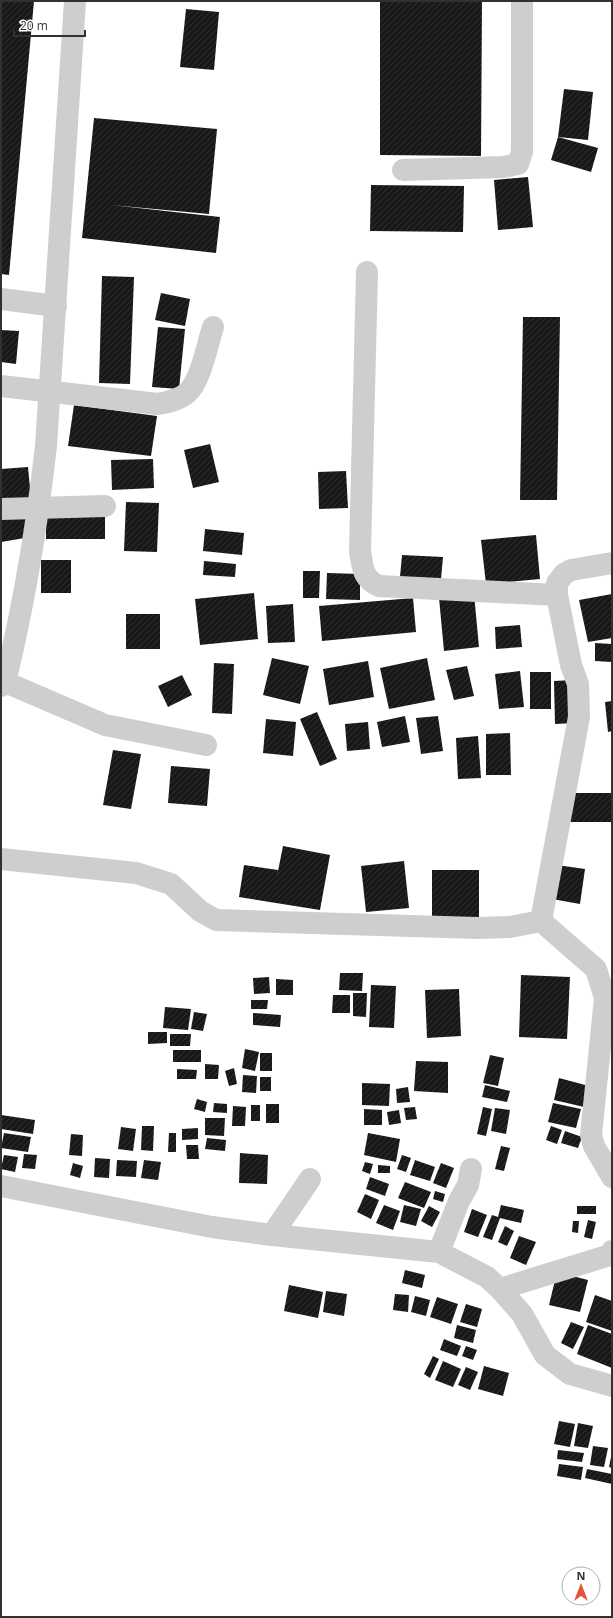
<svg xmlns="http://www.w3.org/2000/svg" width="613" height="1618" font-family="'Open Sans',sans-serif">
  <defs>
    <pattern id="building-hatch" width="6" height="6" patternUnits="userSpaceOnUse"><rect width="6" height="6" fill="#181818"/><path d="M-1 1l2-2M0 6l6-6M5 7l2-2" fill="none" stroke="#313131"/></pattern>
  </defs>
  <rect width="100%" height="100%" fill="#fff"/>
  <g fill="url(#building-hatch)">
    <path d="M1,1H34L9,275L1,274Z"/>
    <path d="M380,1H482L481,156L380,155Z"/>
    <path d="M186,9L219,12L214,70L180,67Z"/>
    <path d="M564,89L593,92L588,140L558,137Z"/>
    <path d="M94,118L217,129L209,214L111,205L220,217L216,253L82,238Z"/>
    <path d="M558,137L598,148L591,172L551,160Z"/>
    <path d="M528,177L533,227L498,230L494,180Z"/>
    <path d="M371,185L464,186L463,232L370,231Z"/>
    <path d="M102,276L134,277L130,384L99,383Z"/>
    <path d="M161,293L190,299L185,326L155,320Z"/>
    <path d="M523,317H560L557,500H520Z"/>
    <path d="M158,327L185,329L179,389L152,387Z"/>
    <path d="M1,330L19,331L16,364L1,362Z"/>
    <path d="M74,405L157,416L151,456L68,446Z"/>
    <path d="M210,444L219,482L193,488L184,450Z"/>
    <path d="M153,459L154,488L112,490L111,460Z"/>
    <path d="M28,467L31,499L1,501V469Z"/>
    <path d="M346,471L348,508L319,509L318,472Z"/>
    <path d="M126,502L159,503L157,552L124,551Z"/>
    <path d="M26,510L31,537L1,542V514Z"/>
    <rect x="46" y="510" width="59" height="29"/>
    <path d="M205,529L244,533L242,555L203,551Z"/>
    <path d="M536,535L540,579L486,584L481,540Z"/>
    <path d="M402,555L443,557L441,579L400,577Z"/>
    <rect x="41" y="560" width="30" height="33"/>
    <path d="M204,561L236,564L235,577L203,575Z"/>
    <path d="M303,571H320L319,598H303Z"/>
    <path d="M327,573L360,574V600L326,599Z"/>
    <path d="M254,593L258,639L200,645L195,599Z"/>
    <path d="M474,594L479,647L444,651L439,598Z"/>
    <path d="M612,594V638L588,642L579,600Z"/>
    <path d="M413,598L416,632L322,641L319,606Z"/>
    <path d="M293,604L295,642L268,643L266,606Z"/>
    <rect x="126" y="614" width="34" height="35"/>
    <path d="M520,625L522,647L496,649L495,627Z"/>
    <path d="M595,643L612,644V662L595,661Z"/>
    <path d="M272,658L309,666L300,704L263,695Z"/>
    <path d="M427,658L435,700L389,709L380,668Z"/>
    <path d="M368,661L374,697L329,705L323,669Z"/>
    <path d="M214,663L234,664L232,714L212,713Z"/>
    <path d="M467,666L474,696L454,700L446,670Z"/>
    <path d="M520,671L524,707L499,709L495,674Z"/>
    <rect x="530" y="672" width="21" height="37"/>
    <path d="M182,675L192,695L168,707L158,686Z"/>
    <path d="M573,680L575,723L555,724L554,681Z"/>
    <path d="M612,701V731L608,732L605,702Z"/>
    <path d="M317,712L337,759L320,766L300,719Z"/>
    <path d="M405,716L410,742L382,747L377,722Z"/>
    <path d="M438,716L443,751L421,754L416,718Z"/>
    <path d="M266,719L296,722L293,756L263,753Z"/>
    <path d="M368,722L370,749L347,751L345,724Z"/>
    <path d="M510,733L511,775H486V734Z"/>
    <path d="M478,736L481,778L458,779L456,738Z"/>
    <path d="M113,750L141,754L131,809L103,805Z"/>
    <path d="M171,766L210,769L207,806L168,803Z"/>
    <rect x="568" y="793" width="44" height="29"/>
    <path d="M283,846L330,855L320,910L239,897L244,865L278,870L277,876Z"/>
    <path d="M404,861L409,908L366,912L361,866Z"/>
    <path d="M557,865L585,869L580,904L552,899Z"/>
    <rect x="432" y="870" width="47" height="50"/>
    <path d="M340,973H363L362,991L339,990Z"/>
    <path d="M521,975L570,977L567,1039L519,1037Z"/>
    <path d="M269,977L270,993L254,994L253,978Z"/>
    <path d="M276,979L293,980V995H276Z"/>
    <path d="M371,985L396,986L394,1028L369,1027Z"/>
    <path d="M459,989L461,1036L427,1038L425,990Z"/>
    <path d="M353,993H367L366,1017L353,1016Z"/>
    <path d="M333,995H350V1013H332Z"/>
    <path d="M251,1000H268L267,1009H251Z"/>
    <path d="M165,1007L191,1009L188,1030L163,1028Z"/>
    <path d="M194,1012L207,1014L203,1031L191,1029Z"/>
    <path d="M253,1013L281,1015L280,1027L253,1025Z"/>
    <path d="M148,1032H167V1043L148,1044Z"/>
    <path d="M170,1034H191L190,1046H170Z"/>
    <path d="M245,1049L259,1052L255,1071L242,1068Z"/>
    <rect x="173" y="1050" width="28" height="12"/>
    <rect x="260" y="1053" width="12" height="18"/>
    <path d="M490,1055L504,1058L498,1086L483,1083Z"/>
    <path d="M416,1061L448,1062V1093L414,1091Z"/>
    <path d="M205,1064L219,1065L218,1079H205Z"/>
    <path d="M234,1068L237,1084L229,1086L225,1071Z"/>
    <path d="M177,1069L197,1070L196,1079H177Z"/>
    <path d="M243,1075L257,1076L256,1093L242,1092Z"/>
    <rect x="260" y="1077" width="11" height="14"/>
    <path d="M559,1078L589,1086L584,1107L554,1100Z"/>
    <path d="M362,1083L390,1084L389,1106L362,1105Z"/>
    <path d="M485,1085L510,1091L507,1102L482,1097Z"/>
    <path d="M408,1087L410,1102L397,1103L396,1089Z"/>
    <path d="M197,1099L207,1102L205,1112L194,1109Z"/>
    <path d="M214,1103L227,1104V1113L213,1112Z"/>
    <path d="M553,1103L581,1109L576,1128L548,1122Z"/>
    <rect x="266" y="1104" width="13" height="19"/>
    <rect x="251" y="1105" width="9" height="16"/>
    <path d="M233,1106L246,1107L245,1126H232Z"/>
    <path d="M415,1107L417,1119L406,1120L404,1108Z"/>
    <path d="M483,1107L492,1109L486,1136L477,1134Z"/>
    <path d="M495,1108L510,1110L506,1134L491,1131Z"/>
    <path d="M364,1109L382,1110V1125H364Z"/>
    <path d="M399,1110L401,1123L389,1125L387,1112Z"/>
    <path d="M1,1115L35,1120L33,1134L1,1129Z"/>
    <path d="M205,1118H225L224,1136L205,1135Z"/>
    <path d="M142,1126H154L153,1151L141,1150Z"/>
    <path d="M551,1126L562,1130L557,1144L546,1140Z"/>
    <path d="M121,1127L136,1129L133,1151L118,1149Z"/>
    <path d="M198,1128V1139L182,1140V1129Z"/>
    <path d="M565,1131L582,1137L578,1148L561,1143Z"/>
    <path d="M4,1133L31,1137L28,1152L1,1148Z"/>
    <path d="M169,1133H176V1152H168Z"/>
    <path d="M368,1133L400,1139L396,1162L364,1155Z"/>
    <path d="M71,1134L83,1135L82,1156L69,1155Z"/>
    <path d="M207,1138L226,1140L225,1151L205,1149Z"/>
    <path d="M186,1145H198L199,1159H187Z"/>
    <path d="M501,1146L510,1148L504,1171L495,1169Z"/>
    <path d="M240,1153L268,1155L267,1184L239,1183Z"/>
    <path d="M24,1154L37,1155L35,1169L22,1168Z"/>
    <path d="M4,1155L18,1157L15,1172L1,1169Z"/>
    <path d="M402,1155L411,1158L406,1172L397,1169Z"/>
    <path d="M95,1158L110,1159L109,1178L94,1177Z"/>
    <path d="M117,1160L137,1161L136,1177L116,1176Z"/>
    <path d="M144,1160L161,1162L158,1180L141,1178Z"/>
    <path d="M415,1160L435,1167L430,1181L410,1175Z"/>
    <path d="M365,1162L373,1164L370,1174L362,1171Z"/>
    <path d="M73,1163L83,1166L80,1178L70,1175Z"/>
    <path d="M441,1163L454,1168L446,1188L433,1183Z"/>
    <path d="M378,1165L390,1166V1173H378Z"/>
    <path d="M370,1177L389,1184L385,1196L366,1189Z"/>
    <path d="M405,1182L431,1192L424,1208L398,1198Z"/>
    <path d="M435,1191L445,1194L443,1202L433,1199Z"/>
    <path d="M365,1194L379,1200L371,1219L357,1212Z"/>
    <path d="M384,1205L400,1211L393,1230L376,1223Z"/>
    <path d="M404,1205L421,1209L416,1226L400,1222Z"/>
    <path d="M501,1205L524,1210L521,1223L500,1218L492,1240L483,1237L492,1215L498,1217Z"/>
    <path d="M429,1206L440,1212L432,1227L421,1221Z"/>
    <rect x="577" y="1206" width="19" height="8"/>
    <path d="M472,1209L487,1215L478,1237L464,1232Z"/>
    <path d="M588,1220L596,1222L592,1239L584,1237Z"/>
    <path d="M573,1221H579L578,1233L572,1232Z"/>
    <path d="M505,1226L514,1231L507,1246L498,1242Z"/>
    <path d="M519,1236L536,1242L526,1265L510,1258Z"/>
    <path d="M405,1270L425,1275L422,1288L402,1283Z"/>
    <path d="M557,1272L588,1280L580,1312L549,1305Z"/>
    <path d="M289,1285L323,1292L318,1318L284,1311Z"/>
    <path d="M326,1291L347,1294L344,1316L323,1312Z"/>
    <path d="M395,1294L409,1295L408,1312L393,1310Z"/>
    <path d="M595,1295L612,1301V1331L586,1322Z"/>
    <path d="M415,1296L430,1300L426,1316L411,1312Z"/>
    <path d="M437,1297L458,1304L451,1324L430,1317Z"/>
    <path d="M466,1304L482,1309L477,1327L460,1322Z"/>
    <path d="M571,1322L584,1327L573,1349L561,1343Z"/>
    <path d="M457,1325L476,1330L473,1343L454,1338Z"/>
    <path d="M588,1325L612,1334V1368L577,1354Z"/>
    <path d="M444,1339L461,1346L457,1356L440,1350Z"/>
    <path d="M466,1346L477,1350L473,1360L462,1356Z"/>
    <path d="M433,1356L439,1359L430,1378L424,1374Z"/>
    <path d="M443,1361L461,1369L453,1387L435,1380Z"/>
    <path d="M484,1366L509,1373L503,1396L478,1389Z"/>
    <path d="M466,1367L478,1372L470,1390L458,1385Z"/>
    <path d="M559,1421L575,1424L570,1447L554,1444Z"/>
    <path d="M578,1423L593,1426L588,1448L574,1446Z"/>
    <path d="M593,1446L608,1448L604,1467L590,1465Z"/>
    <path d="M558,1450L584,1453L582,1462L557,1459Z"/>
    <path d="M611,1457H612V1468L609,1467Z"/>
    <path d="M559,1464L583,1467L581,1480L557,1476Z"/>
    <path d="M587,1469L612,1474V1484L585,1478Z"/>
  </g>
  <g fill="none" stroke-linecap="round" stroke-linejoin="round">
    <g stroke="#cecece" stroke-width="22">
      <path d="M403,170L503,167L518,164L522,152V1"/>
      <path d="M367,272L360,551C363,568 362,578 379,586L557,595"/>
      <path d="M1,299L56,306"/>
      <path d="M1,386L158,404C168,402 179,400 187,393C201,381 207,345 213,327"/>
      <path d="M1,509L105,506"/>
      <path d="M5,682L105,725L206,745"/>
      <path d="M1,686L5,682C24,605 37,525 46,446L75,1"/>
      <path d="M1,859L136,873L171,884L200,911L216,920L477,928L510,927L541,921"/>
      <path d="M541,921L579,717L578,684L571,665L557,595V583L564,574L571,570L612,563"/>
      <path d="M541,921L596,969L605,998L591,1135L594,1146L612,1177"/>
      <path d="M1,1186L212,1227L272,1235L439,1252L487,1277L500,1289L522,1314L545,1355L570,1374L612,1386"/>
      <path d="M272,1235L310,1179"/>
      <path d="M439,1252L459,1201L468,1185L471,1169"/>
      <path d="M500,1289L610,1255L612,1251"/>
    </g>
  </g>
  <rect width="613" height="1618" fill="none" stroke="#313131" stroke-width="4"/>
  <g transform="translate(581 1586)"><circle r="19" fill="#ffffff" stroke="#adadad"/>
  <path d="M0-3L7 15L0 10L-7 15Z" fill="#e45337"/>
  <text y="-6" font-size="11" font-weight="bold" text-anchor="middle" fill="#313131">N</text>
  </g>
  <path d="M14 30v6h71v-6" fill="none" stroke="#313131" stroke-width="2"/>
  <text x="20" y="30" font-size="12" fill="#313131" stroke="#ffffff" stroke-width="3" paint-order="stroke">20 m</text>
</svg>
